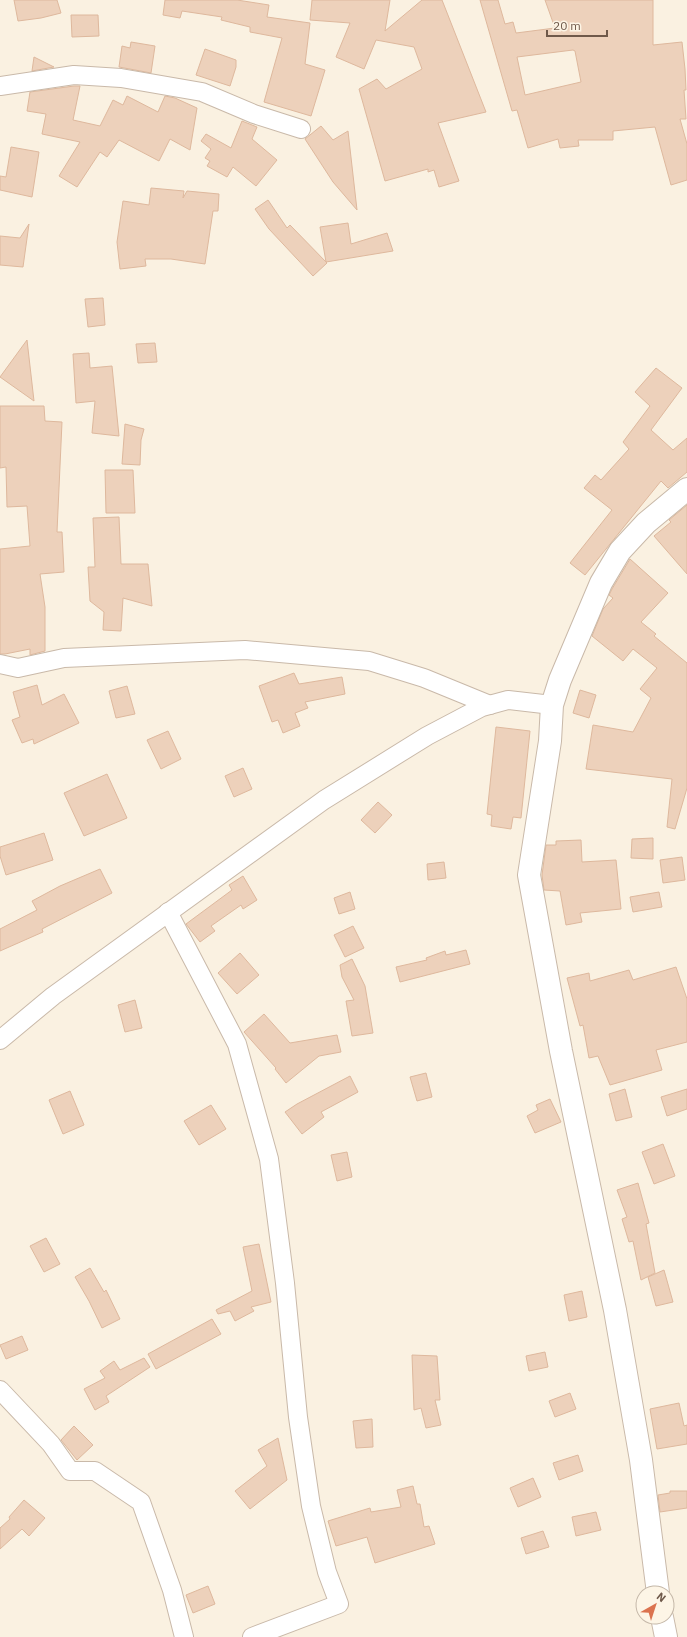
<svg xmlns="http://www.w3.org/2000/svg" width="687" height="1637" font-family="'IBM Plex Sans',sans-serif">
  <rect width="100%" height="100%" fill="#faf1e1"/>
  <g fill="#edd1bb" stroke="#deb89d" fill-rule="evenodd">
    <path d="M14,0H57L61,13L41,18L18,21Z"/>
    <path d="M165,0H237L269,5L267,17L310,23L305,64L325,70L311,116L264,102L282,38L250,32V27L221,20L222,17L182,11L180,18L163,15Z"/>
    <path d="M312,0H390L385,31L422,0H442L486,112L438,123L459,181L439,187L434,170L428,172V169L385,181L359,89L377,79L386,89L422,69L414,47L376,40L364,69L336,57L350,23L310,20Z"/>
    <path d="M480,0H498L505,24L513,22L516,33L555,28L545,0H653V45L682,42L685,69L686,90H684L686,119H680L687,144V180L671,185L655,127L613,131V140H578L579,146L560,148L558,139L528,148L517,110L512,111ZM573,50L575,51L581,82L525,95L517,57Z"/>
    <path d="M71,15H98L99,36L72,37Z"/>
    <path d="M131,42L155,46L151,73L119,67L122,46L130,48Z"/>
    <path d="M205,49L236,60V67L230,86L196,75Z"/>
    <path d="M34,57L54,67L32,71Z"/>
    <path d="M74,86H80L73,120L100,126L113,100L123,105L127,96L158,112L165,96L175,98L197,108L190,150L170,139L159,161L119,140L107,157L100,152L77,187L59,176L80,142L42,134L46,114L27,111L30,92Z"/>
    <path d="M242,121L257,127L252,139L277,160L256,186L233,167L227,177L207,166L210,161L205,158L211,149L201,141L206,134L231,148Z"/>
    <path d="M321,126L333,140L348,131L357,210L333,182L305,139Z"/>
    <path d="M11,147L39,152L32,197L0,190V176L6,177Z"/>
    <path d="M151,188L184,191L183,198L187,191L219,194L218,211H213L205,264L171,259H145L146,266L120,269L117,242L123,201L149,205Z"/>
    <path d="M268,200L287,228L290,225L327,263L313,276L269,229L255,209Z"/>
    <path d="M348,223L351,244L387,233L393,251L326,262L320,227Z"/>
    <path d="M29,224L23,267L0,265V236L20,238Z"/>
    <path d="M103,298L105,325L88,327L85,299Z"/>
    <path d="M27,340L34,401L0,377Z"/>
    <path d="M155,343L157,362L138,363L136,344Z"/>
    <path d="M89,353L90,368L112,366L119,436L92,433L95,401L76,403L73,354Z"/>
    <path d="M656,368L682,388L651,430L673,450L687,438V472L668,488L661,481L585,575L570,563L612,510L584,488L595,475L601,480L629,449L623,442L650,406L635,392Z"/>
    <path d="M0,406H44L45,421L62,422L57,532H62L64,572L40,574L45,607V651L30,655V649L5,654H0V549L30,546L27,506L7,507L6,467L0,468Z"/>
    <path d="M125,424L144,429L141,440L140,465L122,464Z"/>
    <path d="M105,470H133L135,513H106Z"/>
    <path d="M687,505V574L654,536L671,522L669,520Z"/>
    <path d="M119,517L121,564H148L152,606L123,598L121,631L103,630L104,612L90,601L88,567H95L93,518Z"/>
    <path d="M630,559L668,593L641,622L656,634L654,636L687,663V788L675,829L667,827L672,779L586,769L593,725L633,732L651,698L640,689L657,668L633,649L623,661L592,636L603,609L613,598L609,595L612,589Z"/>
    <path d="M294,673L299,684L342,677L345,694L305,702L308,708L295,713L300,726L283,733L278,720L272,722L259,686Z"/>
    <path d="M37,685L42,705L64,694L79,723L34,744L33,739L22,743L12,720L20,717L13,692Z"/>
    <path d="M127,686L135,714L116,718L109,691Z"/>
    <path d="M580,690L596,695L589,718L573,713Z"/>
    <path d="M496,727L530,731L521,818L513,817L511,829L491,826L492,815L487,814Z"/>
    <path d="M168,731L181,759L161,769L147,740Z"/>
    <path d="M243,768L252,789L234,797L225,776Z"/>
    <path d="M107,774L127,818L84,836L64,793Z"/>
    <path d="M378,802L392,815L375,833L361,820Z"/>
    <path d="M44,833L53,860L6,875L0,856V847Z"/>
    <path d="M653,838V859L631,858L632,839Z"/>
    <path d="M581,840L582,862L616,860L621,909L580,913L582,922L566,925L560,891L544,890L542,875L546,845H556V841Z"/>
    <path d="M682,857L685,880L663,883L660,860Z"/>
    <path d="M444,862L446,878L428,880L427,864Z"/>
    <path d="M100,869L112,893L42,929L43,932L0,951V929L37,910L32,901L60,886Z"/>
    <path d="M243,876L257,900L243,909L241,905L211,926L215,931L200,942L186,924L232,890L229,885Z"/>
    <path d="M350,892L355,909L339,914L334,898Z"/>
    <path d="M659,892L662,907L633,912L630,897Z"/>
    <path d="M353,926L364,948L345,957L334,935Z"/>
    <path d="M466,950L470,964L400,982L396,967L427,960L426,958L445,951L446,955Z"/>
    <path d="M240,953L259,975L237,994L218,973Z"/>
    <path d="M352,959L365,986L373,1033L352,1036L346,1001L354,1000L342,977L340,965Z"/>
    <path d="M676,967L687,999V1042L656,1050L662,1070L610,1085L598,1056L589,1058L583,1025L580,1026L567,978L589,973L590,981L629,970L633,980Z"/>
    <path d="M135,1000L142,1028L125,1032L118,1005Z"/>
    <path d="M264,1014L290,1043L337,1035L341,1052L319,1056L286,1083L275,1069L276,1068L244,1032Z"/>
    <path d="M426,1073L432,1097L417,1101L410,1077Z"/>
    <path d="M350,1076L358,1092L321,1112L324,1117L302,1134L285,1112L297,1104Z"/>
    <path d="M625,1089L632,1117L616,1121L609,1094Z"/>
    <path d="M687,1089V1109L667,1116L661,1097Z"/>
    <path d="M70,1091L84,1125L63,1134L49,1100Z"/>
    <path d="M550,1099L561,1122L535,1133L527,1116L538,1110L536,1105Z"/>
    <path d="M211,1105L226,1129L199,1145L184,1121Z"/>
    <path d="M663,1144L675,1176L654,1184L642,1152Z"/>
    <path d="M347,1152L352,1177L337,1181L331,1155Z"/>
    <path d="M638,1183L649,1223L646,1224L655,1273L641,1280L633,1241L629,1242L622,1219L627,1217L617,1190Z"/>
    <path d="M46,1238L60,1264L44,1272L30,1246Z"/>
    <path d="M259,1244L271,1302L251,1307L254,1311L235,1321L230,1311L218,1314L216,1310L252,1291L243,1247Z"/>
    <path d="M90,1268L104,1292L106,1290L120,1319L102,1328L89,1301L75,1277Z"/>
    <path d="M664,1270L673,1302L656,1306L648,1277Z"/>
    <path d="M582,1291L587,1317L569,1321L564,1295Z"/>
    <path d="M212,1319L221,1334L156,1369L148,1354Z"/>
    <path d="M22,1336L28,1350L6,1359L0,1345Z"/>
    <path d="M545,1352L548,1367L529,1371L526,1356Z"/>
    <path d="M412,1355L437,1356L440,1400H435L441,1425L426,1428L421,1408L414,1410Z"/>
    <path d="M144,1358L150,1367L106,1396L109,1402L95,1410L84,1389L105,1378L100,1371L114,1361L120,1370Z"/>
    <path d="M570,1393L576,1409L555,1417L549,1401Z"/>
    <path d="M679,1403L684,1426L687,1425V1444L657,1449L650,1409Z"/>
    <path d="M372,1419L373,1447L356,1448L353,1421Z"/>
    <path d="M74,1426L93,1445L77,1460L61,1440Z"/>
    <path d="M278,1438L287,1480L250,1509L235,1491L267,1466L258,1450Z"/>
    <path d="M578,1455L583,1471L559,1480L553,1463Z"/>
    <path d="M533,1478L541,1497L518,1507L510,1488Z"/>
    <path d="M413,1486L417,1504H420L424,1527L429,1526L435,1544L375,1563L367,1537L336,1546L328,1521L370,1508L371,1512L401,1507L397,1490Z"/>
    <path d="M670,1491H687V1508L660,1512L658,1495L670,1493Z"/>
    <path d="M24,1500L45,1518L29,1536L22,1529L0,1549V1528L10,1519L9,1517Z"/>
    <path d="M596,1512L601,1530L576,1536L572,1517Z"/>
    <path d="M543,1531L549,1547L526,1554L521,1538Z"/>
    <path d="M208,1586L215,1604L193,1613L186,1595Z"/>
  </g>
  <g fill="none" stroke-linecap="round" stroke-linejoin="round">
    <g stroke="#c9b9a9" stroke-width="20">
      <g id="minor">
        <path d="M0,86L74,75L121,78L202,92L254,114L301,129"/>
        <path d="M0,664L18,668L64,658L245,650L369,661L424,678L490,705"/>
        <path d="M168,912L237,1044L269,1159L285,1283L298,1417L311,1506L327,1572L339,1604L252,1637"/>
        <path d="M0,1040L53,996L324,800L427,736L482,707L508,700L552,705"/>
        <path d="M0,1390L51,1444L70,1471H95L141,1502L172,1590L184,1637"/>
      </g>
    </g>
    <g stroke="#c9b9a9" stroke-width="24">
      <g id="tertiary">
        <path d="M658,1593L641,1460L615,1310L561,1051L529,875L550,741L552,705L560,680L601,583L620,551L646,523L687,489"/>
        <path d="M662,1617L666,1637"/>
      </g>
    </g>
    <use href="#minor" stroke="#fff" stroke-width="18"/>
    <use href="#tertiary" stroke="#fff" stroke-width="22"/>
  </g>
  <g transform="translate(655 1605) rotate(39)"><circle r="19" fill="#fdf5e6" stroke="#c4b7a8"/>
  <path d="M0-3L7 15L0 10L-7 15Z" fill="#db734f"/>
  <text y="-6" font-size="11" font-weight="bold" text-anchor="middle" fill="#6f594a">N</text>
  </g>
  <path d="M547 30v6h60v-6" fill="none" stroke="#6f594a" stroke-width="2"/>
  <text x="553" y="30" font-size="12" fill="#6f594a" stroke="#fdf5e6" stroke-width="3" paint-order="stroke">20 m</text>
</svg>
